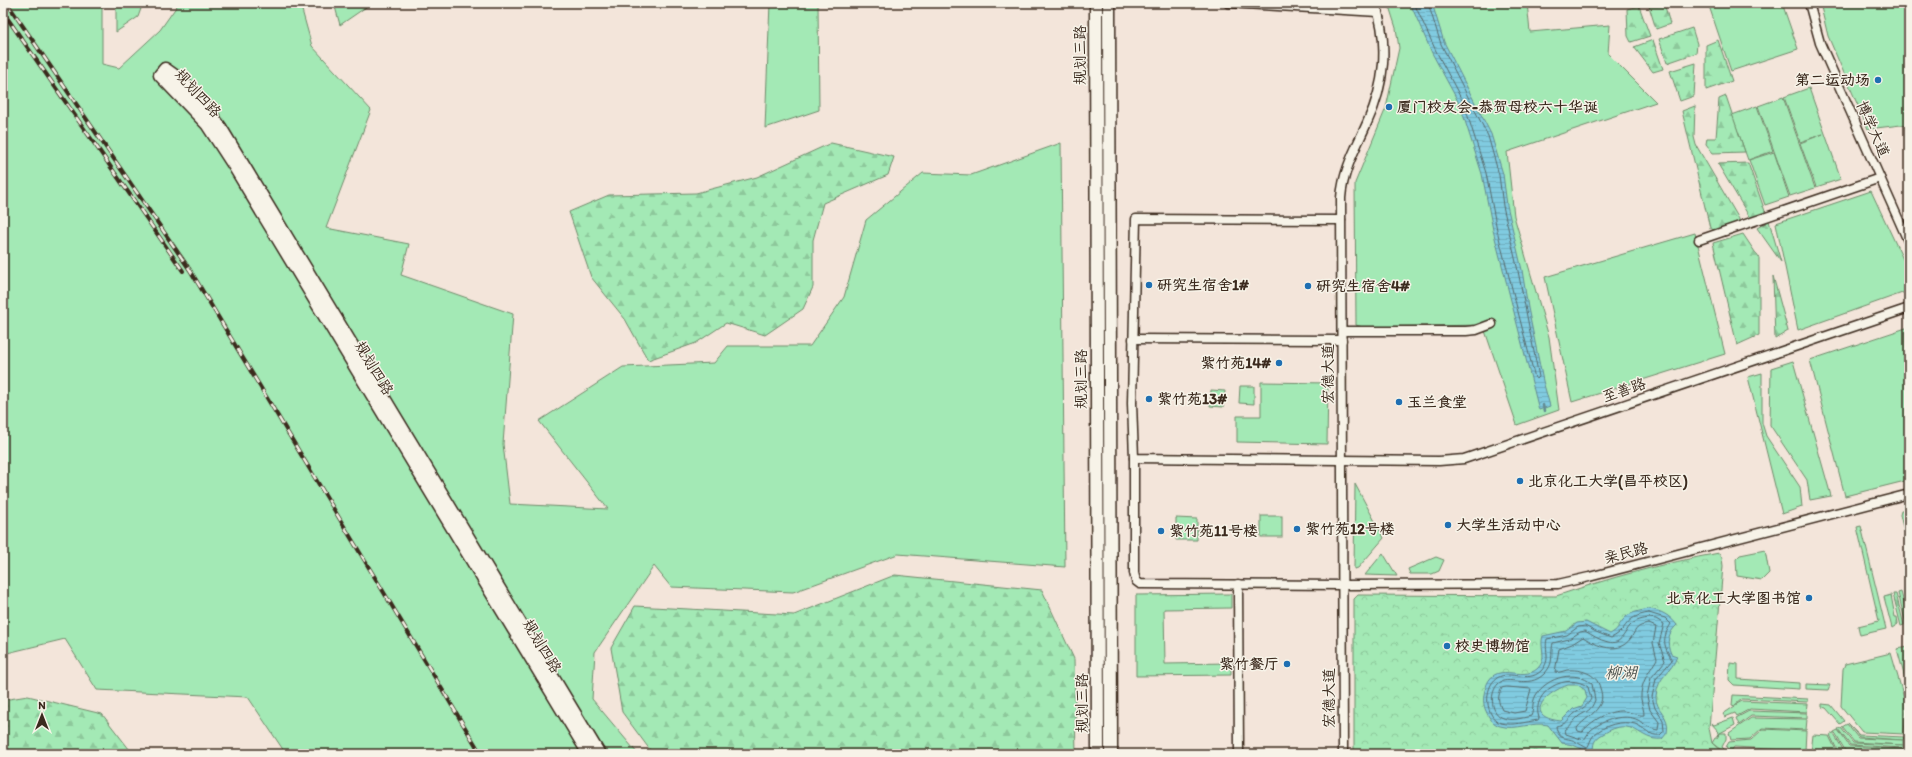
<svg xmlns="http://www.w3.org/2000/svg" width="1912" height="757" font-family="Itim,'LXGW WenKai TC',sans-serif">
  <defs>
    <pattern id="forest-firs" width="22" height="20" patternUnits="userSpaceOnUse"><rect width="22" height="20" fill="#a3e9b5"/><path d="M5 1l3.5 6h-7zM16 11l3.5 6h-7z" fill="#8dc89b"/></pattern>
    <pattern id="park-crowns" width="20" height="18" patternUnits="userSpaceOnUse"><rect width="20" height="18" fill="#a3e9b5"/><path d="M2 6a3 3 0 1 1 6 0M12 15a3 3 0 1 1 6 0" fill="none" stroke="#8dc89b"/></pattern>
    <pattern id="water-rules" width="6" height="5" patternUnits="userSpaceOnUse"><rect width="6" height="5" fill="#80cbe0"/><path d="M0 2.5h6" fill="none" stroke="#70aec0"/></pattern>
  </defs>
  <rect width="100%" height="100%" fill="#f3e5da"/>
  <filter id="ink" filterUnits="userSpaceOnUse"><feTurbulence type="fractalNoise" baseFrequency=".025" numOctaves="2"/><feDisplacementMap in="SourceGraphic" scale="8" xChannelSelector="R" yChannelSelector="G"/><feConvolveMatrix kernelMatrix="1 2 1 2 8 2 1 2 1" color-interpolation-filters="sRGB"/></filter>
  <g filter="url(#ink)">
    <g fill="#a3e9b5" stroke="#6f8a6a">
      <path d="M3,3H102V64L119,68L160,30L179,3H300L312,46L371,110L326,228L409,244L401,275L513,314L503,444L510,504L608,509L539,421L623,367L714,363L728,346H810L844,297L866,220L923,173L971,175L1061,143L1065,567L898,554L793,592L671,587L654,566L595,652L592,699L638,754H286L248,697L97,690L65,639L3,654Z"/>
      <path d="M116,3H143L138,17L116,32Z"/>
      <path d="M334,3H372L340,25Z"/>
      <path d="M770,3H818L819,110L765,128Z"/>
      <path d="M1388,3H1527L1530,32L1610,25L1608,54L1656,102L1507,152L1514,216L1549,337L1559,410L1517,425L1483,325L1363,327L1356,325L1355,183L1386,108L1399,48L1396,28Z"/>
      <path d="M1708,3H1782L1798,49L1731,71Z"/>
      <path d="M1820,3H1909V124L1868,129L1828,36Z"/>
      <path d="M1809,88L1841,179L1816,187L1800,143L1823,134L1800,142L1784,97Z"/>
      <path d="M1783,97L1815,188L1790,196L1758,106Z"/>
      <path d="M1757,106L1773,151L1748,160L1732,115Z"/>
      <path d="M1774,152L1789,197L1765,205L1749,160Z"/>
      <path d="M1871,191L1909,272L1908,291L1798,330L1776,223Z"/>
      <path d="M1695,233L1725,354L1572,402L1545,277Z"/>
      <path d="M1909,327V480L1845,496L1810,360Z"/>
      <path d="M1793,361L1831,496L1810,500L1807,480L1770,425L1771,368Z"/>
      <path d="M1762,373V423L1766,436L1800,487L1802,507L1782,514L1748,377Z"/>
      <path d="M1261,382L1328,383L1327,444L1237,442V416H1261Z"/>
      <path d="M1240,386H1254V404L1239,403Z"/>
      <path d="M1211,390L1225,391L1223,407L1210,406Z"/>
      <path d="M1355,484L1384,538L1358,568L1354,569Z"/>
      <path d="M1905,510C1911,517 1909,531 1909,540L1906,539L1900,515L1901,511Z"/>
      <rect x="1261" y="516" width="21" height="21"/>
      <path d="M1176,518L1197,519V540H1176Z"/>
      <path d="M1861,526L1886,629L1860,635L1858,626L1879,621L1857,527Z"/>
      <path d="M1765,550L1769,573L1762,580L1737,576L1736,559L1740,555Z"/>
      <path d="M1383,553L1397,576L1365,575Z"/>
      <path d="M1436,557L1444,560L1439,571L1432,574H1410L1408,569Z"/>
      <path d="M1231,594V608L1164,609L1165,664L1231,663V675L1136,676V595Z"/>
      <path d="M1891,653L1906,705L1904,734L1862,732L1841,706L1843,669L1845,664Z"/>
      <path d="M1730,663L1738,664V679L1799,683V689L1734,685L1729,680Z"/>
      <path d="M1806,684L1830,685L1828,690L1806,689Z"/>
      <path d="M1733,695L1808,699V702L1742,699L1735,705L1742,701L1808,704L1807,712L1750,709L1737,716L1735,713L1725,717L1723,714L1735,706L1732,705Z"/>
      <path d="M1822,704L1831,705L1844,721L1840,724L1826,708L1822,707Z"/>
      <path d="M1749,711L1807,713V718L1751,716L1739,725L1736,718Z"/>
      <path d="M1733,718L1735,725L1720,733H1726V739L1722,747L1725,750V753L1712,743L1715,738H1717L1720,733L1716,737L1719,732L1711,723L1714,725Z"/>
      <path d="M1751,718L1807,719L1806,730L1762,728L1750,739L1731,740L1729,733Z"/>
      <path d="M1848,723L1859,735L1904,737L1903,740L1859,737Z"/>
      <path d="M1847,724L1858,738L1903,740V745L1854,742L1842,727Z"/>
      <path d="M1841,728L1853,743L1903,745V748L1850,745L1838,729Z"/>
      <path d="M1763,729L1806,731L1805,751L1734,747L1731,751L1726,747L1729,742L1751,740Z"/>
      <path d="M1838,730L1849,746L1903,749L1902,752L1845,750L1834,732Z"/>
      <path d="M1833,733L1844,751L1902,754H1839L1830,735Z"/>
      <path d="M1813,735L1829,736L1838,754L1811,753Z"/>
    </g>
    <g fill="url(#forest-firs)" stroke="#6f8a6a">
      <path d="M1648,3H1664L1670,24L1656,29Z"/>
      <path d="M1639,6L1650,36L1631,42L1628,36L1627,9Z"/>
      <path d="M1692,28L1697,44L1696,53L1667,63L1659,39Z"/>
      <path d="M1653,40L1663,69L1653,72L1634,47Z"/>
      <path d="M1718,40L1732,81L1706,90V45Z"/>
      <path d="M1696,63L1694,96L1680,101L1670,71Z"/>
      <path d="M1726,96L1745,152L1713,153L1706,144L1707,138H1716L1719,99Z"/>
      <path d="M1695,106L1694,137L1696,145L1739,219V222L1714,230L1710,228L1682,111Z"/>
      <path d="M831,143L894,157L888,175L823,203L813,240V287L803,309L765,335L726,323L696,343L648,360L625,319L591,277L569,212L609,195L696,193L757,177Z"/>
      <path d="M1748,163L1766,214L1750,218L1718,164Z"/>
      <path d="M1769,221L1781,262L1757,228Z"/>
      <path d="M1743,234L1759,258V335L1737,345L1713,243Z"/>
      <path d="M1773,276L1788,331L1775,339Z"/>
      <path d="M895,575L1042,590L1074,659L1076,754H653L622,712L611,648L635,606L794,615Z"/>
      <path d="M1901,592L1909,623L1906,624L1898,593Z"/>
      <path d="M1893,594H1896L1904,625L1901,626Z"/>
      <path d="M1891,595L1895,617H1897L1898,624L1892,628L1884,597Z"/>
      <path d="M1909,647V683L1906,682L1897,649Z"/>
      <path d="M28,696L102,714L133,754H3V700Z"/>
    </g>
    <path fill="url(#park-crowns)" stroke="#6f8a6a" d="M1719,553L1722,558L1723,566L1709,728L1712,743L1724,754H1631L1621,752L1364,754L1356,752L1354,749V599L1358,595L1556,596C1609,578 1664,563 1719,553Z"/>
    <g fill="url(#water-rules)" stroke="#648b92" fill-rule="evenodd">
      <path d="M1410,3H1432L1444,42L1491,134L1503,174L1507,205L1522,270L1528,308L1543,381L1550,406L1539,410L1493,230L1482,174L1460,105L1432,53Z"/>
      <path d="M1649,609C1662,611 1669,615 1677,625C1668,633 1666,642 1671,654L1677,656C1672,673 1658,675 1656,696C1655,711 1671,715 1667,733L1662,739C1638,742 1635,714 1603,734C1594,739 1592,744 1594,754H1582V749L1573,745L1562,743L1548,725C1532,721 1517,731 1500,726C1493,724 1489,718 1486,711C1483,705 1483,697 1485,690C1493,657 1522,684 1538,668C1548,657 1539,647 1543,636L1566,631L1577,623L1586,622L1610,634C1619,629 1617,627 1623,620C1629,612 1640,611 1649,609ZM1568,685H1578L1585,690L1587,698L1582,706L1573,709L1561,721C1523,717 1544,693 1568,685Z"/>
    </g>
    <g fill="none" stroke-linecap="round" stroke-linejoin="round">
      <g stroke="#576a6c" stroke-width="1">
        <path d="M1414,3L1436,51L1464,104L1486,173L1497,230L1535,378L1537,379L1539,377L1518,271L1503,206L1499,175L1488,136L1441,44L1428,3"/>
        <path d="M1649,613L1665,618L1671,624C1661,639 1664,647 1672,660L1656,679L1652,697L1655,708L1663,720L1664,731L1660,735C1650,737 1644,727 1635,724C1622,720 1604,725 1594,735C1590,739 1590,744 1587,748C1584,746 1579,744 1575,741C1566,737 1558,741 1556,726C1571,723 1567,718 1577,712C1583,708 1587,706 1591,699L1588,687C1568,671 1530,691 1539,718L1538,720C1525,722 1514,726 1501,723C1485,718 1483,687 1497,678C1511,669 1527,684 1541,671C1552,659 1544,651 1547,639L1567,635L1578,627L1585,626L1596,632L1611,638C1630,629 1622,617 1649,613Z"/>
        <path d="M1649,618L1656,619L1664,624L1659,643L1665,661L1651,678L1647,696L1650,710L1659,722L1658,730C1650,729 1645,724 1638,720C1624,713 1603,720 1591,730C1588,733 1586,737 1584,740L1566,734L1565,730C1571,726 1574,720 1579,716C1587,711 1591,711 1595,700L1592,684C1576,669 1547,677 1536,695C1531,704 1534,710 1531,716C1522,718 1510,722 1501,717C1490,711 1490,692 1498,684C1507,674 1528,690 1544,674C1555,663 1550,656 1553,643L1569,639L1580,632L1585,631C1592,635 1599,640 1608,642C1622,646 1625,630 1631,625C1636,620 1643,619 1649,618Z"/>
        <path d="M1649,624L1656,627L1653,643L1657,659C1649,672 1640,683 1641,699C1642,705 1644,710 1644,715C1639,716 1630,712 1623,711C1609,710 1591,721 1582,732L1578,731L1577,728C1584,719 1593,716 1599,706C1603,700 1602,694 1600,688C1597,673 1580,669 1567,670C1563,671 1559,673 1555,672L1559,649L1572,644L1583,637C1597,646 1618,656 1631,638C1637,628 1636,626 1649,624Z"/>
        <path d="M1507,687L1531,689L1525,711L1514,713L1502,710C1498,702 1497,696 1502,688Z"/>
      </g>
      <path stroke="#648b92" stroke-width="2.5" d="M1543,405L1544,411"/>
      <g stroke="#3b2a1e" stroke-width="11">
        <g id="minor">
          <path d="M1228,3L1378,12"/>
          <path d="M1809,3L1820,43L1909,243"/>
          <path d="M1341,220L1136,219L1132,403L1134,458L1439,461L1464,459L1909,308"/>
          <path d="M1699,240L1880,178"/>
          <path d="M1342,331H1466L1476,330L1492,324"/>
          <path d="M1133,339L1342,340"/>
          <path d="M1134,458V573L1136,581L1140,584L1343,585L1558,584L1589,577L1909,494"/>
          <path d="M1238,584L1239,754"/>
          <path d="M1343,754L1341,198C1343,170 1356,148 1367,123C1385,85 1389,43 1375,3"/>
        </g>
      </g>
      <g stroke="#3b2a1e" stroke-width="15">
        <g id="secondary">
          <path d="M1096,3L1098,754"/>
          <path d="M1109,3L1111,754"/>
          <path d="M589,754L233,164L207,124L160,75L165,69C188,84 204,104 220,127L599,754"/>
        </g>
      </g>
      <use href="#minor" stroke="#f7f3e8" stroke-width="8"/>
      <use href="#secondary" stroke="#f7f3e8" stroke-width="12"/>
      <g stroke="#3b2a1e" stroke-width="4">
        <g id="rail">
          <path d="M7,3L190,270L481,754"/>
          <path d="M3,12L183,271"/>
        </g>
      </g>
      <use href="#rail" stroke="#f7f3e8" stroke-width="2.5" stroke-dasharray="8" stroke-linecap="butt"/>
    </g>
  </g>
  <g fill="#1f6fb2" stroke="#f7f3e8" stroke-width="1.5">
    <circle cx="1878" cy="80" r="4"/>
    <circle cx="1389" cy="107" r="4"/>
    <circle cx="1149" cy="285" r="4"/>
    <circle cx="1308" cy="286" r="4"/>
    <circle cx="1279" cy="363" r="4"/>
    <circle cx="1149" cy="399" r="4"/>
    <circle cx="1399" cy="402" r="4"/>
    <circle cx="1520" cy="481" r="4"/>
    <circle cx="1448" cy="525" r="4"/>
    <circle cx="1297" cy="529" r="4"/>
    <circle cx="1161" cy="531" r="4"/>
    <circle cx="1809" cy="598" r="4"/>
    <circle cx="1447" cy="646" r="4"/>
    <circle cx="1287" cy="664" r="4"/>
  </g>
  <g text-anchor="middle" stroke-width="3" stroke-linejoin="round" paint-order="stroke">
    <g font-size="15" fill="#3b2a1e" stroke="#f7f3e8">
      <text transform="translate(1080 55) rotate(-90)" y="5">规划三路</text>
      <text transform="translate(198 93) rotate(47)" y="5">规划四路</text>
      <text transform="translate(1873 129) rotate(66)" y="5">博学大道</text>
      <text transform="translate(374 368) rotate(59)" y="5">规划四路</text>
      <text transform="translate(1328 374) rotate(-90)" y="5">宏德大道</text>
      <text transform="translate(1081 379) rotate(-90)" y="5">规划三路</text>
      <text transform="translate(1624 390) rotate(-19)" y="5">至善路</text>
      <text transform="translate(1626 553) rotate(-15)" y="5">亲民路</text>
      <text transform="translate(542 646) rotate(59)" y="5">规划四路</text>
      <text transform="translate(1329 698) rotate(-90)" y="5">宏德大道</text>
      <text transform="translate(1082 703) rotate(-90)" y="5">规划三路</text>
    </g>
    <g font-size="15" font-weight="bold" fill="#3b2a1e" stroke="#f7f3e8" text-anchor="start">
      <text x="1870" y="85" text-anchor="end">第二运动场</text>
      <text x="1397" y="112">厦门校友会-恭贺母校六十华诞</text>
      <text x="1157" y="290">研究生宿舍1#</text>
      <text x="1316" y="291">研究生宿舍4#</text>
      <text x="1271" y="368" text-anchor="end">紫竹苑14#</text>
      <text x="1157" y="404">紫竹苑13#</text>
      <text x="1407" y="407">玉兰食堂</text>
      <text x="1528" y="486">北京化工大学(昌平校区)</text>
      <text x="1456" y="530">大学生活动中心</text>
      <text x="1305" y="534">紫竹苑12号楼</text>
      <text x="1169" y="536">紫竹苑11号楼</text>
      <text x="1801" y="603" text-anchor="end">北京化工大学图书馆</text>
      <text x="1455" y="651">校史博物馆</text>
      <text x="1279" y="669" text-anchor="end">紫竹餐厅</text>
    </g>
    <g font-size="16" font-style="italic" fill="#4c524e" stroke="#f7f3e8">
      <text x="1621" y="678">柳湖</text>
    </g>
  </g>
  <rect width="1912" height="757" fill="none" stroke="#f7f3e8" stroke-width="16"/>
  <rect x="8" y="8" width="1896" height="741" fill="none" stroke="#3b2a1e" stroke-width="1.5" filter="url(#ink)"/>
  <g transform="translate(42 715)" stroke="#f7f3e8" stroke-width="3" paint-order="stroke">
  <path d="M0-3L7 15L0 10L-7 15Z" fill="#3b2a1e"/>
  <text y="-6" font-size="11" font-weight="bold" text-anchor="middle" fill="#3b2a1e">N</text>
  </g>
</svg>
